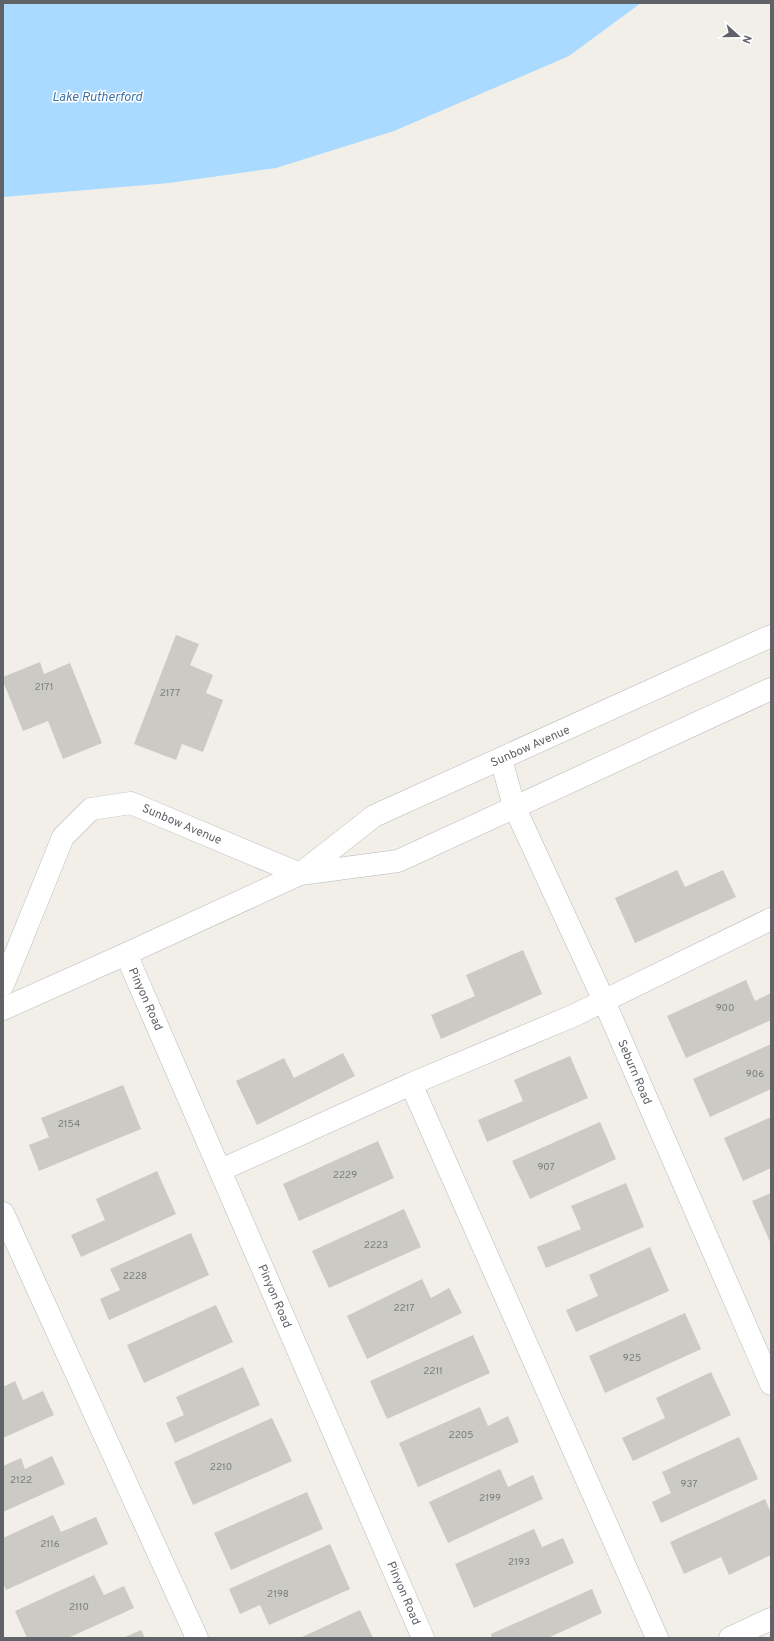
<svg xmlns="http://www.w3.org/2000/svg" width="774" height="1641" font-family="Overpass,sans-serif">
  <rect width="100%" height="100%" fill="#f1efe8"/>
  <path fill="#aadaff" d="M3,3H641L569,56L394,131L276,168L169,183L3,197Z"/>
  <g fill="#cccac5">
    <path d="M176,635L199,644L190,665L213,675L206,693L223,700L203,752L182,744L176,760L134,744Z"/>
    <path d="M40,662L44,674L70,663L102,743L63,759L48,721L23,731L3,681V677Z"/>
    <path d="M677,870L685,887L723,870L736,897L635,943L615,898Z"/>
    <path d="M523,950L542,994L441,1039L431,1015L475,996L466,975Z"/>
    <path d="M746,980L755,1001L771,993V1020L686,1058L667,1016Z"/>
    <path d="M771,1044V1089L710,1117L693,1079Z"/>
    <path d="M343,1053L355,1076L257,1125L236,1081L284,1058L294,1078Z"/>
    <path d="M570,1056L588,1098L487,1142L478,1120L523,1101L514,1080Z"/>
    <path d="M123,1085L141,1129L39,1171L29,1145L49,1137L41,1118Z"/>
    <path d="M771,1117V1168L743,1181L724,1138Z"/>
    <path d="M600,1122L616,1159L530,1199L512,1161Z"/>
    <path d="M378,1141L394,1178L299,1221L283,1184Z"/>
    <path d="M157,1171L176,1214L81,1257L71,1235L105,1220L96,1199Z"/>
    <path d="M626,1183L644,1227L546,1268L537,1247L581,1229L571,1206Z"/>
    <path d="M771,1193V1244L752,1201Z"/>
    <path d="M404,1209L421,1247L329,1288L312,1251Z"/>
    <path d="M191,1233L209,1275L109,1320L100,1299L120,1290L110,1269Z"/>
    <path d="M650,1247L669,1291L576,1332L566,1310L598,1296L589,1275Z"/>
    <path d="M422,1279L431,1298L449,1288L462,1313L367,1359L347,1316Z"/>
    <path d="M216,1305L233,1342L144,1383L127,1345Z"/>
    <path d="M685,1313L701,1349L605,1393L589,1356Z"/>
    <path d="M473,1335L490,1373L387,1419L370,1381Z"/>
    <path d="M243,1367L260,1405L175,1443L166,1423L184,1415L176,1397Z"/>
    <path d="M711,1372L731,1415L633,1461L622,1438L665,1418L656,1398Z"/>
    <path d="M15,1381L23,1400L43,1391L54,1415L3,1438V1387Z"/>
    <path d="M480,1407L488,1426L508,1416L519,1442L418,1487L399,1443Z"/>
    <path d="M272,1418L292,1461L193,1505L174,1462Z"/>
    <path d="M739,1437L758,1479L661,1523L652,1502L671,1493L662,1472Z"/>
    <path d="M52,1456L65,1484L3,1512V1466L21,1458L25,1469Z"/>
    <path d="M500,1469L508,1487L533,1475L543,1499L448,1543L429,1502Z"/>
    <path d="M307,1492L323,1529L231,1570L214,1533Z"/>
    <path d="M765,1499L771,1513V1555L729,1575L721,1557L684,1574L670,1542Z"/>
    <path d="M53,1515L61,1532L96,1517L108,1544L6,1590L3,1583V1538Z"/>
    <path d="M534,1529L542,1547L563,1538L574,1563L474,1608L455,1564Z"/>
    <path d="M330,1544L350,1589L269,1625L260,1605L240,1614L229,1589Z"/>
    <path d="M94,1575L104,1595L124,1586L134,1608L68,1638H27L15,1611Z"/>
    <path d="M592,1589L602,1613L548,1638H492L491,1634Z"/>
    <path d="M360,1610L373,1638H300Z"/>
    <path d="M141,1630L145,1638H123Z"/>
  </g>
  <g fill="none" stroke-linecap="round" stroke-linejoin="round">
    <g stroke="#b5b8bc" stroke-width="23">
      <g id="minor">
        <path d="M501,759L514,806L604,1001L771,1384"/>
        <path d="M126,954L423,1638"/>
        <path d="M3,985L63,837L91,809L131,803L300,874L398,861L771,689"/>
        <path d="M3,1009L126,954L300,874L374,816L771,636"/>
        <path d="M411,1084L657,1638"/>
        <path d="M221,1170L411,1084L575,1015L771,919"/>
        <path d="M3,1213L197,1638"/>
        <path d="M730,1638L771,1619"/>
      </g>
    </g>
    <use href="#minor" stroke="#fff" stroke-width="22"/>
  </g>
  <g text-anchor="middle" stroke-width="3" stroke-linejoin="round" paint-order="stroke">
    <g font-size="10" fill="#7a7d7f">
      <text x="44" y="690">2171</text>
      <text x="170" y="696">2177</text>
      <text x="725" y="1011">900</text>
      <text x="755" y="1077">906</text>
      <text x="69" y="1127">2154</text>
      <text x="546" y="1170">907</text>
      <text x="345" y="1178">2229</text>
      <text x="376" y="1248">2223</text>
      <text x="135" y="1279">2228</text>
      <text x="404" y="1311">2217</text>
      <text x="632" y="1361">925</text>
      <text x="433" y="1374">2211</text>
      <text x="461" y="1438">2205</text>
      <text x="221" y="1470">2210</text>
      <text x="21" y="1483">2122</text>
      <text x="689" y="1487">937</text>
      <text x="490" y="1501">2199</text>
      <text x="50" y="1547">2116</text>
      <text x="519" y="1565">2193</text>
      <text x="278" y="1597">2198</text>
      <text x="79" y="1610">2110</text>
    </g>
    <g font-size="12" fill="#5f6368" stroke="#fff">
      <text transform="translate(530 746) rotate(-24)" y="4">Sunbow Avenue</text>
      <text transform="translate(182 824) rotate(23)" y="4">Sunbow Avenue</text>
      <text transform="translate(146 999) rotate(66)" y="4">Pinyon Road</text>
      <text transform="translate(635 1072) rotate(67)" y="4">Seburn Road</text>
      <text transform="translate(275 1296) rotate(67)" y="4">Pinyon Road</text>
      <text transform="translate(404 1593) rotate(67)" y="4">Pinyon Road</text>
    </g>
    <g font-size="13" font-style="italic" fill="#4174aa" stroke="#fff">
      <text x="97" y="101">Lake Rutherford</text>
    </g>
  </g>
  <rect width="774" height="1641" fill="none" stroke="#5f6368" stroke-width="8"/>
  <g transform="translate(738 36) rotate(111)" stroke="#ffffff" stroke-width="3" paint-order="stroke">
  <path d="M0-3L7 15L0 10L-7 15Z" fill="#5f6368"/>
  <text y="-6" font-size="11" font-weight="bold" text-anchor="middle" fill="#5f6368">N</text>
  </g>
</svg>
